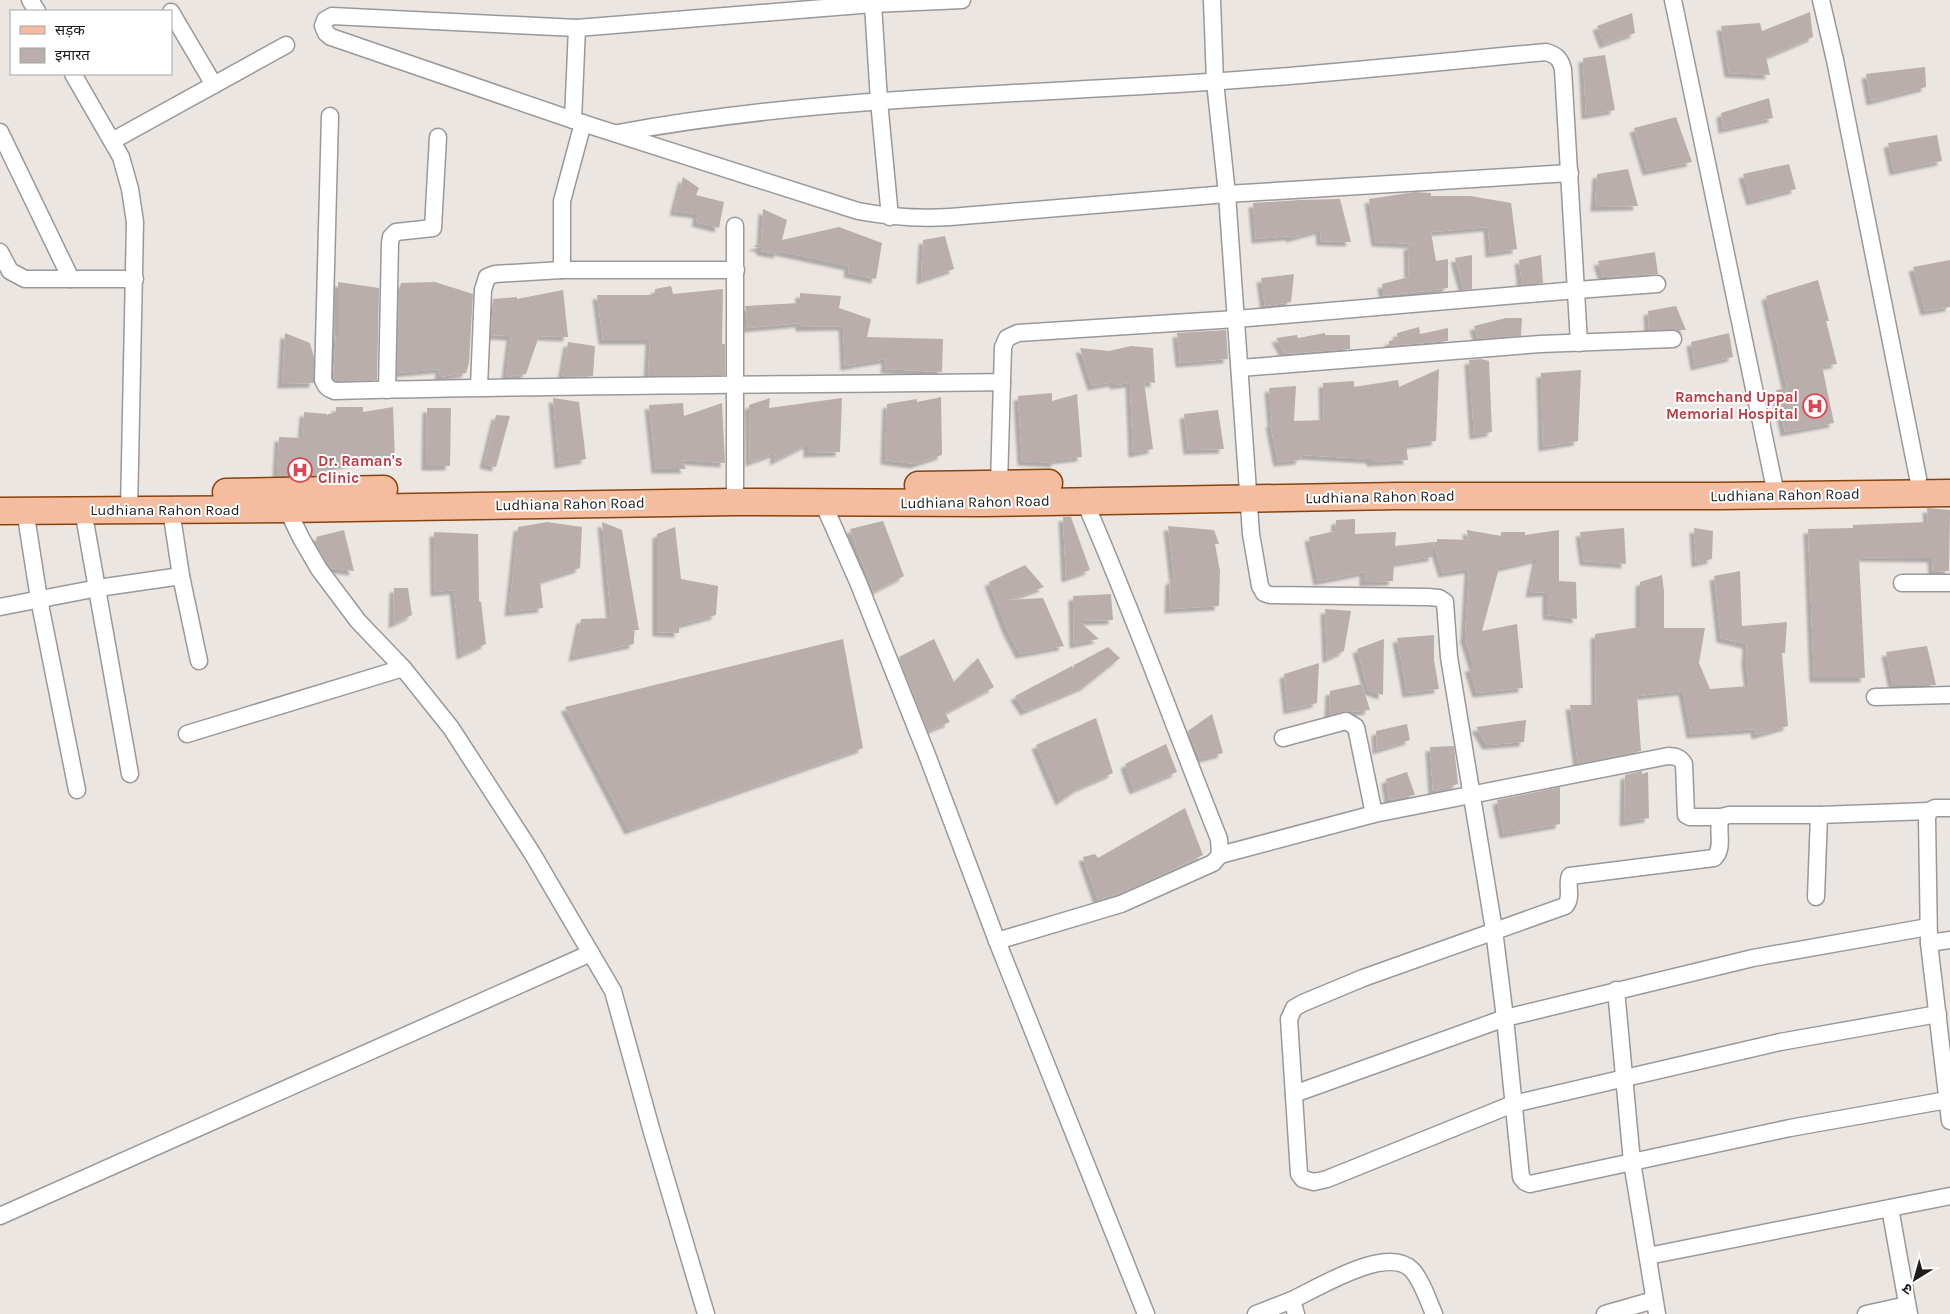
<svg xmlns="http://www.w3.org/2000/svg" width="1950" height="1314" font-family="Karla,'Noto Sans Devanagari',sans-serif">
  <defs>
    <filter id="shadow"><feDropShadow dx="-4.5" dy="4.5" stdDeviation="1" flood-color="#0004"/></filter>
  </defs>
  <rect width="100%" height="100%" fill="#ece6e2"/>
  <g fill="#b9aeac" filter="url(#shadow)">
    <path d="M1810,12L1813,37L1766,57L1770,75L1729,73L1721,26L1760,23L1762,31Z"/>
    <path d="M1632,13L1635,33L1604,44L1597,26Z"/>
    <path d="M1605,55L1615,110L1586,115L1583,58Z"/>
    <path d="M1925,67L1926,87L1871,101L1866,74Z"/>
    <path d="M1769,98L1773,118L1723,129L1721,113Z"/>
    <path d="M1676,117L1692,162L1647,171L1634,128Z"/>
    <path d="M1937,135L1942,161L1894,171L1888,143Z"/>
    <path d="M1789,164L1796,189L1751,201L1743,174Z"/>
    <path d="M1628,169L1638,206L1595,207L1597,174Z"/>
    <path d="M683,177L699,188L696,195L724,202L719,228L696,222L698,214L674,211Z"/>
    <path d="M1415,192L1431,193V196H1470L1511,203L1517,249L1490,253L1488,227L1431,232L1436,261L1448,259V288L1384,296L1382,284L1409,277L1408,246L1416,244L1376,242L1369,199Z"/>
    <path d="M1340,199L1351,242L1321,241L1320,230L1291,238L1290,236L1256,239L1253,203L1300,200Z"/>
    <path d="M763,209L787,220L782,240L839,227L882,243L876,279L848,273L849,266L779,251L778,254L761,251V248L753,246L761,244Z"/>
    <path d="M945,236L954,269L921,280L923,240Z"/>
    <path d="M1655,252L1658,274L1603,277L1598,261Z"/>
    <path d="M1472,255V289L1464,290L1455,258Z"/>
    <path d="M1541,255L1543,283L1522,285L1519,260Z"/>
    <path d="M1950,260V307L1925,311L1913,267Z"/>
    <path d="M1294,274L1291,302L1265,306L1261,278Z"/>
    <path d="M1818,280L1829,321H1826L1837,364L1822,366L1834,423L1785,432L1776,390L1787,388L1766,296Z"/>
    <path d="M338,282L379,288L377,380L336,381L333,378L336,335H338Z"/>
    <path d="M435,282L473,294L469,363L466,373L439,377L440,369L397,373L399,292L401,283Z"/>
    <path d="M671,286L673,294L723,289L722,344H725V375L648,376L650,340H603L597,295H655V289Z"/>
    <path d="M563,290L568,337L539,336L526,374L506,377L511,336L491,335L493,299L517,297V299Z"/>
    <path d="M800,293L841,296L839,308L871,319L867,337L943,339L942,372L885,369L886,359L845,366L843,326L800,327V323L748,328L745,306L800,303Z"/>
    <path d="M1676,306L1686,330H1649L1648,311Z"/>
    <path d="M1506,318H1522L1521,336L1478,339L1474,326Z"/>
    <path d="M1419,327L1420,334L1448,328V341L1389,346V341L1398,339L1397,333Z"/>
    <path d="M1226,330L1228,359L1180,363L1177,333Z"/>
    <path d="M285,333L310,343L314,357V383L282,384Z"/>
    <path d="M1325,333V335H1350V349L1285,354L1276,338L1297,335L1298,338Z"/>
    <path d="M1729,333L1733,357L1695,366L1691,342Z"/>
    <path d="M568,342L595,346L593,376L562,377Z"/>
    <path d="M1131,346L1153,348L1155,383L1144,381L1153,449L1133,453L1130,383L1114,385V382L1092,386L1080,348L1109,351Z"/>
    <path d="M1481,359L1489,361L1492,432L1474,435L1469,360Z"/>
    <path d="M1439,369L1436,441L1406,445L1408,460L1371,462V459L1301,455L1300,460L1278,462L1270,423H1272L1269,388L1296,386L1294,421L1324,420L1323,383L1354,381V387L1398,380L1399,387Z"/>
    <path d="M1581,370L1578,441L1543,447L1541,373Z"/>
    <path d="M1052,393V401L1077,394L1082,457L1055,460L1056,463L1022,461L1018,396Z"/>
    <path d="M941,397L942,455L915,464L885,460L887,404L917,399V402Z"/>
    <path d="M553,398L579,402L586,459L559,464Z"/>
    <path d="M770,398L769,408L842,398L840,452L808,453V444L774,461L775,453L750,462L749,405Z"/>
    <path d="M683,403L684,416L722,403L725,463L682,460L686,469H656L649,405Z"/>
    <path d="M336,407H363V412L393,407L395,460H365L327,468L326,475L277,476L279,437L302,438L304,412L327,414L328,416V414H336Z"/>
    <path d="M427,408H451L450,466H426Z"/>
    <path d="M1218,410L1224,449L1188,450L1184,414Z"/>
    <path d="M496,415L510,416L496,467L484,464Z"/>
    <path d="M1927,508L1950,510L1949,571L1933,572L1932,558L1859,557L1865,678H1814L1808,529L1853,528V525L1928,522Z"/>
    <path d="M1063,517H1071L1090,570L1066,578Z"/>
    <path d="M1355,519V534L1396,532L1395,546L1433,542V557L1394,563L1393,581L1364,582V572L1318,581L1309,537L1335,531L1336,520Z"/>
    <path d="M883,521L904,576L873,592L850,529Z"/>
    <path d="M547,522L582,527L580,568L540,581L543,608L509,612L518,527Z"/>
    <path d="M602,522L622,530L639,630H634V644L573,657L581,619L611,618Z"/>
    <path d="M1168,526L1214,530L1219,544H1215L1220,571L1219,606L1169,609L1170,580L1174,579Z"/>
    <path d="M675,527L681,579L718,586L716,615L679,625V633L657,632V534Z"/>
    <path d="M1624,528L1626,564L1584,561L1580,532Z"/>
    <path d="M1694,528L1713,531L1712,559L1696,563Z"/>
    <path d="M344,530L354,571L331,568L318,548L316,537Z"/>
    <path d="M1467,530L1501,536V532H1525V535L1559,530V581L1576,582L1577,619L1547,615V592L1530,593L1537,559L1499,568L1482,631L1517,624L1523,688L1477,693L1469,667H1474L1465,638L1469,569L1443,573L1433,542H1437V539L1468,540Z"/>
    <path d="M434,532L478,534L479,601L481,602L486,644L461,655L454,590L435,592Z"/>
    <path d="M1025,565L1044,587L1008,600L1043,598L1064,646L1020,654L1007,629L989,582Z"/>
    <path d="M1740,571L1742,626L1787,622L1785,653H1782L1788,726L1756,735L1755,729L1691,734L1683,691L1637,696L1641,751L1578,764L1570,705H1596L1595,634L1640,627V582L1662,575L1664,591V628H1705L1699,663L1710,689L1749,686L1746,662L1747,644L1721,638L1714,576Z"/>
    <path d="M394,588H408L412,615L393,624Z"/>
    <path d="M1111,594L1113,620L1079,621L1099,639L1074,644L1073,596Z"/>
    <path d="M1325,609L1351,611L1344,651L1327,659Z"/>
    <path d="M1434,635V660L1439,689L1407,693L1397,638Z"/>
    <path d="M843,639L863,748L629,830L565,707Z"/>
    <path d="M934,639L954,682L978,658L994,687L945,713L950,722L928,731L899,657Z"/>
    <path d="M1384,639L1383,695L1368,690L1357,649Z"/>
    <path d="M1927,646L1936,685H1893L1886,652Z"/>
    <path d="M1108,647L1120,658L1085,686L1025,711L1015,696L1072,666L1074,670V665Z"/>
    <path d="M1319,663L1317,703L1288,710L1284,674Z"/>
    <path d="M1362,684L1370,710L1351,712L1344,711L1329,715L1330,691Z"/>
    <path d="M1212,714L1223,753L1200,759L1188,731Z"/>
    <path d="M1096,718L1113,773L1079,788L1060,801L1036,745Z"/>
    <path d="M1526,720L1524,742L1487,745L1476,727Z"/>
    <path d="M1407,724L1410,740L1377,750L1376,731Z"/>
    <path d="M1166,744L1177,772L1134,790L1125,764Z"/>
    <path d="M1454,746L1458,784L1433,791L1430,747Z"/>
    <path d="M1642,771V774L1648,772L1649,818L1624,822L1625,775Z"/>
    <path d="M1407,772L1415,795L1389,800L1386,779Z"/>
    <path d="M1560,787V824L1504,834L1497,800Z"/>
    <path d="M1185,808L1203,855L1129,890L1098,900L1083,857L1095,854L1098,858Z"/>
  </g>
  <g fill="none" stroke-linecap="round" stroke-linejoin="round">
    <g stroke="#999" stroke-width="19">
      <g id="street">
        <path d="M30,0L37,11"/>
        <path d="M962,0L873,4L577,28L332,16L325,20L323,26L326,33L331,37L573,120L858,211C890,217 918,219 950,217L1227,194L1570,173"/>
        <path d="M1212,0L1215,82L1227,194L1251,534L1260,586L1264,593L1270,595L1428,597L1439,598L1445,602L1449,657L1494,930L1505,1018L1521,1177L1525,1182L1530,1184L1790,1128L1947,1100"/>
        <path d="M1673,0L1776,494"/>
        <path d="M1821,0L1835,60L1918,478"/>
        <path d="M873,4L879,101L890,217"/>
        <path d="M171,12L214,85"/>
        <path d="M73,74L121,157L130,189L135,222L129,511"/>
        <path d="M330,116L323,380C326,387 328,389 335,391C558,385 780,385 1002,382"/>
        <path d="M573,120L577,28"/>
        <path d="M0,132L71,279"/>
        <path d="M618,133C796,100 978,96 1159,85C1288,78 1417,64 1546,52C1556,55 1560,58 1563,69L1579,343"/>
        <path d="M112,141L286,45"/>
        <path d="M0,252L10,271L25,279H135"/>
        <path d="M562,270V201L583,123"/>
        <path d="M1240,368L1540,344L1673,339"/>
        <path d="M479,387L483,290L487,277L495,274L562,270H736"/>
        <path d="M387,390L390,243L391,237L396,232L433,228L438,137"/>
        <path d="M999,484L1003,347L1007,338L1018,333L1236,319L1577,290L1657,284"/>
        <path d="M286,501L287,509L301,538L319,569L358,621L403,668L451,728L532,853L613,991L652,1132L706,1314"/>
        <path d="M735,502V226"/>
        <path d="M823,503L858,582L927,755L997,941L1146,1314"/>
        <path d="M25,510L39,599L77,790"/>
        <path d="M83,510L130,774"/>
        <path d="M171,510L181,576L199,661"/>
        <path d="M1902,583H1950"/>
        <path d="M0,607L98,588L181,576"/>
        <path d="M1875,697L1950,695"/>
        <path d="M187,734L403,668"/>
        <path d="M1283,738L1346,721L1356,727L1374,814"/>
        <path d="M1950,808H1935L1929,811L1927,818L1929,943L1950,1121"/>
        <path d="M1929,811L1819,815H1729L1721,817C1716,829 1725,848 1714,858L1570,876C1566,885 1573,898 1565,906L1363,978L1303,1003L1294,1008L1289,1019L1299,1174L1303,1179L1314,1182L1327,1179L1513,1104L1780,1042L1938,1014"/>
        <path d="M1220,855L1374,814L1668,756C1675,756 1680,757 1684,764L1686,815L1690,817H1721"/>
        <path d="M1816,897L1819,815"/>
        <path d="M997,941L1121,904L1213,863L1220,855L1219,839C1174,726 1133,612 1084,500"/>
        <path d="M1929,943L1950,940"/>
        <path d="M1616,990L1632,1162L1657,1314"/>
        <path d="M1294,1094L1505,1018L1753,958L1928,927"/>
        <path d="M1890,1208L1909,1314"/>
        <path d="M0,1216L591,953"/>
        <path d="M1648,1256L1950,1196"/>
        <path d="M1292,1300C1318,1288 1388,1244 1412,1270C1422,1281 1428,1300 1434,1314"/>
        <path d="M1256,1314L1292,1300L1296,1314"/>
        <path d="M1605,1314L1654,1300"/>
        <path d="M1866,1314L1907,1305"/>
      </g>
    </g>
    <g stroke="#88430c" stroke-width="29">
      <g id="primary">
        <path d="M918,485L1049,483"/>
        <path d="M226,492L384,489"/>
        <path d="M0,511L287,509L735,502L983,503L1398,496H1719L1950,493"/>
      </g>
    </g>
    <use href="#street" stroke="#fff" stroke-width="16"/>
    <use href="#primary" stroke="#f4bd9f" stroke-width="26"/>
  </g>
  <defs>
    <g id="hospital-ring" transform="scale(1.25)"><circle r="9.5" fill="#fff" stroke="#e0444e" stroke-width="1.5"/><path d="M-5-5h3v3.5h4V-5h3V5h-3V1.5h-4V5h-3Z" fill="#e0444e"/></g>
  </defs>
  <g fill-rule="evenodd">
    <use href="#hospital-ring" x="1815" y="406"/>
    <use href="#hospital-ring" x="300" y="470"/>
  </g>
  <g text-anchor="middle" stroke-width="4" stroke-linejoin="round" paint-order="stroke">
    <g font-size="15" font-weight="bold" fill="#be3a42" stroke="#fff" text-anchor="end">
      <text x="1798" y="402">Ramchand Uppal<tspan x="1798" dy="17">Memorial Hospital</tspan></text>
      <text x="318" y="466" text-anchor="start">Dr. Raman's<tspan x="318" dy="17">Clinic</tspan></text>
    </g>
    <g font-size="15" fill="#1c1c1c" stroke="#fff">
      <text transform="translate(1785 495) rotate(-1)" y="5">Ludhiana Rahon Road</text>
      <text transform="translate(1380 497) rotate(-1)" y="5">Ludhiana Rahon Road</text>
      <text transform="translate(975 502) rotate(-1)" y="5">Ludhiana Rahon Road</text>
      <text transform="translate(570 504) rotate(-1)" y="5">Ludhiana Rahon Road</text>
      <text x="165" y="515">Ludhiana Rahon Road</text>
    </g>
  </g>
  <rect x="10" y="10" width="162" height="65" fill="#ffffff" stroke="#a4a4a4"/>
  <rect x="20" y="26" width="25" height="8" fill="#f4bd9f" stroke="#a4a4a4"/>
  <text x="55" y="35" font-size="15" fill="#1c1c1c">सड़क</text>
  <rect x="20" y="48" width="25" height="15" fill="#b9aeac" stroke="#a4a4a4"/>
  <text x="55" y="60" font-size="15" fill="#1c1c1c">इमारत</text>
  <g transform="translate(1915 1279) rotate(217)" stroke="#ffffff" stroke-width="4" paint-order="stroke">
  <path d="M0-4L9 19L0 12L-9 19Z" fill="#1c1c1c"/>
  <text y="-8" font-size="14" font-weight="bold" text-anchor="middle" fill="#1c1c1c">उ</text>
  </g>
</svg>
